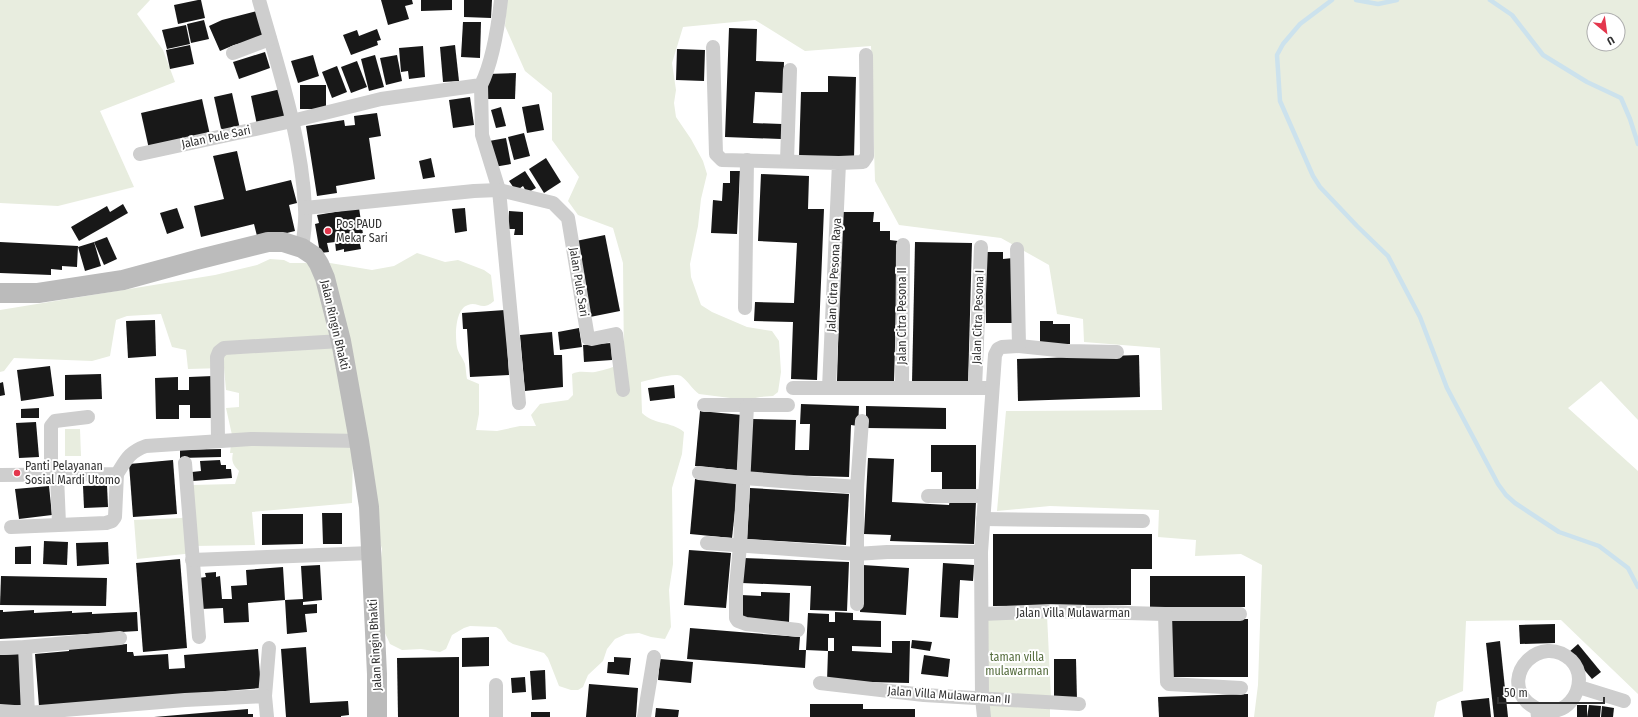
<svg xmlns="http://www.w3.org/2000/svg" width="1638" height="717" font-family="'Fira Sans Condensed',sans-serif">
  <rect width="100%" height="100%" fill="#fff"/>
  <g fill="#e8eddf" fill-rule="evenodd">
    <path d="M0,0H150L137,14L163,50L175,82L100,111L134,187L58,206L0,203Z"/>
    <path d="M507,0H1638V420L1601,381L1568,408L1638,471V694L1561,620L1466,621L1463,691L1437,702L1434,717H1254L1258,685L1262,565L1241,554L1195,556L1196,540L1158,537L1159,510L1050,506L997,511L1006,411L1162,410L1160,348L1084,342L1083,319L1057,314L1049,265L1001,238L899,225L875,181L871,46L805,51L755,20L683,27L672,63L676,90L674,103L676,117L691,139L703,161L707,174L701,199L698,226L690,264L691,277L701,305L712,312L747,327L772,331L779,341L781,372L778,392L773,396L760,397L746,400L699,394C692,389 688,381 681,376C675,372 649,380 641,382L642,413C654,425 671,421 684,432L682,454L672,488L673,564L669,590L671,627L665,639L651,637L639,633L626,634L615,639L607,649L603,661L588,675L583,687L578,690H571L559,686L548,658L544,653L513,644L508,641L501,630L496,627L470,626L464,628L452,635L446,649L440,652L421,649L402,650L390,644L379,620L378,586L382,549L353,449L352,503L252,512L255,545L194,546V553L137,559L134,520L181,518L191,516L192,485L235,484L239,471C233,465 231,461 233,453H230L232,435L226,408L239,407V393L226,390L224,368L188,369L186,350L172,347L161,314L127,316L116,320L110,356L92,361L14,358L4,371L0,372V310L215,275L257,265L270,259L284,260L290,263H330L372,270L394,266L417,253L445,262L458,260L484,270L491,275L494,301C482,312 478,301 468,305C455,309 455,336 457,347C458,353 463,358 465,364C466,369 466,374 467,379L479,384V414L476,430L497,431L520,426H536L531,415L540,404L568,400L573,395L572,374C580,370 587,373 595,372C605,370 614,367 624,362L623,263L613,228L578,215L568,201L579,177L552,140V93L525,71L505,26ZM1594,20H1618V44H1594Z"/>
    <path d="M65,429H80L81,456H65Z"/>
    <path d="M1047,615L1051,698L985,696V617Z"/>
    <path d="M985,701L1050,704V717H988Z"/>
  </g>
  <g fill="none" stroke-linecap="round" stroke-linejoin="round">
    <g stroke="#cce2ed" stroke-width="4.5">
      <path d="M1332,0L1300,24L1283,44L1277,55L1280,101L1313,176L1320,187L1357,226L1388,256L1420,317L1447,388L1498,484L1506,495L1515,503L1559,532L1599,546L1628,568L1638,587"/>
      <path d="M1356,0L1378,4L1397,0"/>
      <path d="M1490,0L1512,15L1543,55L1587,82L1621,98L1630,119L1638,144"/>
    </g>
  </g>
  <g fill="#181818" fill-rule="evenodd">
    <path d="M198,0H201L205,18L178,24L174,5Z"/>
    <path d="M381,0H412L413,4L405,6L409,19L388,25Z"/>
    <path d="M421,0H452V10L421,11Z"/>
    <path d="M464,0H492L491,18L464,17Z"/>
    <path d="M257,11L264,37L234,45L220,51L209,26L222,20Z"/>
    <path d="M204,20L209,39L191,43L187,24Z"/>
    <path d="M463,22H481L480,58L461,57Z"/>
    <path d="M186,25L190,44L167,49L162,30Z"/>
    <path d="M729,28L757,29L756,61L784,62L783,93L755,92L753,123L782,124L781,139L725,137Z"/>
    <path d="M377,29L381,40L377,41L378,45L351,55L343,35L357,30L359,36Z"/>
    <path d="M190,45L194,64L170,69L166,50Z"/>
    <path d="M455,45L459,81L443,82L440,47Z"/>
    <path d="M423,46L425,77L409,79L408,71L401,72L399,48Z"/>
    <path d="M677,49L705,50L704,81L676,80Z"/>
    <path d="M265,52L270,68L239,79L233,62Z"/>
    <path d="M313,55L319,76L298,83L291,61Z"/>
    <path d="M375,55L384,87L369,91L361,59Z"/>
    <path d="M397,55L402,81L386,85L380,58Z"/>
    <path d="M357,61L367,87L351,93L341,67Z"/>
    <path d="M337,66L347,92L332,98L322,72Z"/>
    <path d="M516,73L515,99H488V74Z"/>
    <path d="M828,76L856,77L854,158L799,157L801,92H828Z"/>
    <rect x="300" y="85" width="26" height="24"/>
    <path d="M281,89L287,118L257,125L251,96Z"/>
    <path d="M232,93L240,129L222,133L214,97Z"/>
    <path d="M470,97L474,125L453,128L449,100Z"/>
    <path d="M202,99L210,135L149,149L141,113Z"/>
    <path d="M539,104L544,130L527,133L522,107Z"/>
    <path d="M501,107L506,126L496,128L491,110Z"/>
    <path d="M377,113L381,136L369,138L375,179L336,186L337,193L317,196L306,126L344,120L345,126L355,125L354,116Z"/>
    <path d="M524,133L530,156L514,160L508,137Z"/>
    <path d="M506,138L511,164L494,167L489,141Z"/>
    <path d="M237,151L246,191L291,180L297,203L289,205L295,231L258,240L254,224L201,237L194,206L224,199L213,156Z"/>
    <path d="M431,158L435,177L423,179L419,161Z"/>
    <path d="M546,158L561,182L544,193L529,169Z"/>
    <path d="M525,171L536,188L527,193L523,186L516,191L509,181Z"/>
    <path d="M730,171H740L737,234L711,233L713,200L722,201L723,183H730Z"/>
    <path d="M761,174L809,176L808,209H824L817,380L791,379L793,322L754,321L755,302L794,303L797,243L758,241Z"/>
    <path d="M123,204L128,213L79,241L71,227L107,206L110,212Z"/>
    <path d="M177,208L184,228L167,234L160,213Z"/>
    <path d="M359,208L363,234H358L361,249L344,252V249L336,251L335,242L327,243L329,252L320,253L315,224L319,223L317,215Z"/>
    <path d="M465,208L467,231L455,233L452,209Z"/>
    <path d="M509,211L523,212V235H514L515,229H508Z"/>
    <path d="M842,212H874L873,222H880V231H890V240L898,241L894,382L837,381Z"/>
    <path d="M605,235L620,311L590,317L576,241Z"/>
    <path d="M107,237L117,259L104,265L94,242Z"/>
    <path d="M0,242L78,246L77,267L62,266V270L51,269V275L0,273Z"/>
    <path d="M94,242L101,266L85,271L78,247Z"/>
    <path d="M915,242L972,243L968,385L912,383Z"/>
    <path d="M985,252H1003V259L1013,258L1015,323H986Z"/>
    <path d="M505,310L509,375L470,377L467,329H463L462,313Z"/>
    <path d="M155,320L156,356L128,358L126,321Z"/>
    <path d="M1040,321H1053V324H1070V344L1040,345Z"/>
    <path d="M579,328L582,347L560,350L558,332Z"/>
    <path d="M552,332L554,355H562L563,387L525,391L520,335Z"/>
    <path d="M611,343L612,360L584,362L583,345Z"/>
    <path d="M1139,355L1140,397L1018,401L1017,359Z"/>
    <path d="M50,366L54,396L21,401L17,370Z"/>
    <path d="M101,374L102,399L65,400V375Z"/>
    <path d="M213,376L214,418H190V405H179V419H156L155,378L178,377V390H189V377Z"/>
    <path d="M3,382L5,395L0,396V383Z"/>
    <path d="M674,385L675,398L650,401L648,388Z"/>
    <path d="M801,404L859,406L858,426L851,425L849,477L749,474L752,419L796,420L795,450H809L810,424H800Z"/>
    <path d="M866,406L946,408V429L866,428Z"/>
    <path d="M39,408V418H21V409Z"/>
    <path d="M700,411L742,415L737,470L695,466Z"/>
    <path d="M36,422L39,457L19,458L16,423Z"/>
    <path d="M931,445H976V491H942V472H931Z"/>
    <path d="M221,449V457L180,458V450Z"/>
    <path d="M868,458L894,459L892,502L949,505L950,500L976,501L974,544L890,541L891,535L864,534Z"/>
    <path d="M173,460L177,514L133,517L129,464Z"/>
    <path d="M220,460L221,465H226V469H231L232,478L193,481L192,472L201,471L200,461Z"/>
    <path d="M695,479L738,483L732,538L690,534Z"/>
    <path d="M107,485L108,507L84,508L83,486Z"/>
    <path d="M49,486L52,515L19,519L15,489Z"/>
    <path d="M750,488L849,494L846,545L747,539Z"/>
    <path d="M322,513H342V544H323Z"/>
    <path d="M262,514H303V544L262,545Z"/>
    <path d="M993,534H1152V569H1131V605L993,606Z"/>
    <path d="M44,541L68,542L67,565L43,564Z"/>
    <path d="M108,542L109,564L77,566L76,543Z"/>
    <path d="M31,546V564H15V547Z"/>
    <path d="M689,550L731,553L726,608L684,605Z"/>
    <path d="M743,558L849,562L847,611L810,610L811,586L742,583Z"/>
    <path d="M180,559L187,648L143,652L136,563Z"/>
    <path d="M943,563L974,565L973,581L960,580L958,618L940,617Z"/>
    <path d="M320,565L322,600L303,602V605L317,604V613L305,614L307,632L287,634L285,600L303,599L301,566Z"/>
    <path d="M863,565L909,568L906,615L860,612Z"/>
    <path d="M283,567L285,600L248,603L249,622L224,623L223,608L201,609L199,578L206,577L205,573L216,572V577L220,576L222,599H232L231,586L247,585L246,570Z"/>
    <path d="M1,576L107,578L106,606L0,605Z"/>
    <rect x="1150" y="576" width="95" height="31"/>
    <path d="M761,592L790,593L789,622L740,620L741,595L761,596Z"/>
    <path d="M0,610H3V612L34,610V613L72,611V613L92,612V614L137,612L138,631L0,639Z"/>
    <path d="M835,612L853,613V620L881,621V647L852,646V651L892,653V641H910L909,683L827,681L828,651L806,650L808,613L829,614V622H835ZM828,638H834V651H828Z"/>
    <rect x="1171" y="619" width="77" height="58"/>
    <path d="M1555,624V643L1520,644L1519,625Z"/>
    <path d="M690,628L800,637L799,650H806L805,668L687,659Z"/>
    <path d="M489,637V666L462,667V638Z"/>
    <path d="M912,640L932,642L930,651L911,648Z"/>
    <path d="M1500,641L1508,717H1494L1486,643Z"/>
    <path d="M127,644V652H133L134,656L168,654L169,669L185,668L184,655L258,649L261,688L39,706L35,654L69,651V649Z"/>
    <path d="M1578,644L1601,672L1592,679L1569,652Z"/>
    <path d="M306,647L310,703L348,701L349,715L341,716V717H286L281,649Z"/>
    <path d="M21,654L24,705L0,706V655Z"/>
    <path d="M924,655L950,659L948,677L921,674Z"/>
    <path d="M459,657V717H398L397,658Z"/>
    <path d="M614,657L631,658L629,675L607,673L608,662H614Z"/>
    <path d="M660,659L693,662L691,683L658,680Z"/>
    <path d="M1054,659H1076L1077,700H1054Z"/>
    <path d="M545,670L546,699L532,700L530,671Z"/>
    <path d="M525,677L526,692L512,693L511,678Z"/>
    <path d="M589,684L638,688L636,717H586Z"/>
    <path d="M1248,694V717H1159L1158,697Z"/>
    <path d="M1489,698L1491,717H1463L1461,701Z"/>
    <path d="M810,704H863V709H915V717H810Z"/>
    <rect x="1577" y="705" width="10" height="12"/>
    <path d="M1589,705L1601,706L1600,717H1587Z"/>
    <path d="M1602,706L1614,708L1613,717H1601Z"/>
    <path d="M656,708L679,710L678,717H655Z"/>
    <path d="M248,709V714H253V717H154Z"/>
    <rect x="531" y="712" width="19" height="5"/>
  </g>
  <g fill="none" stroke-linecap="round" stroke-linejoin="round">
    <g stroke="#cecece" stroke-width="14">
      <path d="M259,0C278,67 302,138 305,208C306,221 304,235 302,248"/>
      <path d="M713,47L716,154L722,160L839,163L829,388"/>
      <path d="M233,53L270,39"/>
      <path d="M481,85L482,135L499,190L519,403"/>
      <path d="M140,154L292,121L381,99L481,85C493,61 498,27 501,0"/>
      <path d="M787,161L790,70"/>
      <path d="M839,163L863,162L867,156L866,55"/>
      <path d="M305,208L474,191L499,190L553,203L568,218L588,338L592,339L616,334L623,390"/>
      <path d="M745,308L747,160"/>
      <path d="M1019,346L1067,351L1117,352"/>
      <path d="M902,387L903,245"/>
      <path d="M793,388H992"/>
      <path d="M975,388L981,247"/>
      <path d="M704,405H788"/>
      <path d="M747,406L740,546L736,586V618L738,621L746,624L798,630"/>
      <path d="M218,441L217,357L219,352L224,348L341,341"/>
      <path d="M185,463L199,637"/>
      <path d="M699,473L744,478L857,487"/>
      <path d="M0,475L117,474C126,460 129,452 146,446L251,439L359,441"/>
      <path d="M51,476V426L55,421L88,417"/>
      <path d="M57,476L59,524"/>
      <path d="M928,496H984"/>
      <path d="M983,519L1143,521"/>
      <path d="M11,527L106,523L112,521L115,517L117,474"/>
      <path d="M707,543L856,554L887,552H981"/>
      <path d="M192,560L371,553"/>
      <path d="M857,604V487L862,421"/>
      <path d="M982,614L1051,611L1165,614H1240"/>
      <path d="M1165,614L1167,682L1169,684L1241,688"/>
      <path d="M25,647L28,713"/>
      <path d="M0,648L25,647L120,638"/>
      <path d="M820,683L924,695L1079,704"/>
      <path d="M496,685V717"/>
      <path d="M1579,687L1624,701"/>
      <path d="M265,696L269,648"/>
      <path d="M1537,709C1541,710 1545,711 1549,711C1567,712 1579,695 1579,679C1579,672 1576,665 1571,660C1541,632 1500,675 1527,702C1530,705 1534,707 1537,709L1538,717"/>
      <path d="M0,711L28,713L185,700L265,696L267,717"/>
      <path d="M644,717L654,657"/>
      <path d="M984,717L982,698L981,552L995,355L998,349L1002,347L1019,346L1017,249"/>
    </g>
    <path stroke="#bbb" stroke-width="20" d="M0,293H38L123,280L200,259L268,242H283L302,248L314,256L319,264L325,278L341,341L359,441L369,507L377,674V717"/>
  </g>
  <g fill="#e4374d" stroke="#fff" stroke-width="1.5">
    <circle cx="328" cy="231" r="4"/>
    <circle cx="17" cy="473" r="4"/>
  </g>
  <g text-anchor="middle" stroke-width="4" stroke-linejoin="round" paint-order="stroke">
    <g font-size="12" fill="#313131" stroke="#fff">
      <text transform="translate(216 137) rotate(-12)" y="4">Jalan Pule Sari</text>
      <text transform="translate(834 275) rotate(-87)" y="4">Jalan Citra Pesona Raya</text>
      <text transform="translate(579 282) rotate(81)" y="4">Jalan Pule Sari</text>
      <text transform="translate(902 316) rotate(-90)" y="4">Jalan Citra Pesona II</text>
      <text transform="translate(978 317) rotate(-88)" y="4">Jalan Citra Pesona I</text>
      <text transform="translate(335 325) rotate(77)" y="4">Jalan Ringin Bhakti</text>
      <text x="1073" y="617">Jalan Villa Mulawarman</text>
      <text transform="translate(375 645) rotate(-93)" y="4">Jalan Ringin Bhakti</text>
      <text transform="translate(949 695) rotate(4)" y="4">Jalan Villa Mulawarman II</text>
    </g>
    <g font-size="12" fill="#313131" stroke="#fff" text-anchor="start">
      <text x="336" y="228">Pos PAUD<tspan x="336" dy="14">Mekar Sari</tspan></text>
      <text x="25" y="470">Panti Pelayanan<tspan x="25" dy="14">Sosial Mardi Utomo</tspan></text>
    </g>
    <g font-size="12" fill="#566d3e" stroke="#fff">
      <text x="1017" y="661">taman villa<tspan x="1017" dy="14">mulawarman</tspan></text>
    </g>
  </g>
  <g transform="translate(1606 32) rotate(151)"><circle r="19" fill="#ffffff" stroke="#adadad"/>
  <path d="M0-3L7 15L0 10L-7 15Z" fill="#e4374d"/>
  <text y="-6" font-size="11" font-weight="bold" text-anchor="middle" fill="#313131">U</text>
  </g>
  <path d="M1498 697v6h106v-6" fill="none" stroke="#313131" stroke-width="2"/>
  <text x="1504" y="697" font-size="12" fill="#313131" stroke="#ffffff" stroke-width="3" paint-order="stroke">50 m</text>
</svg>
